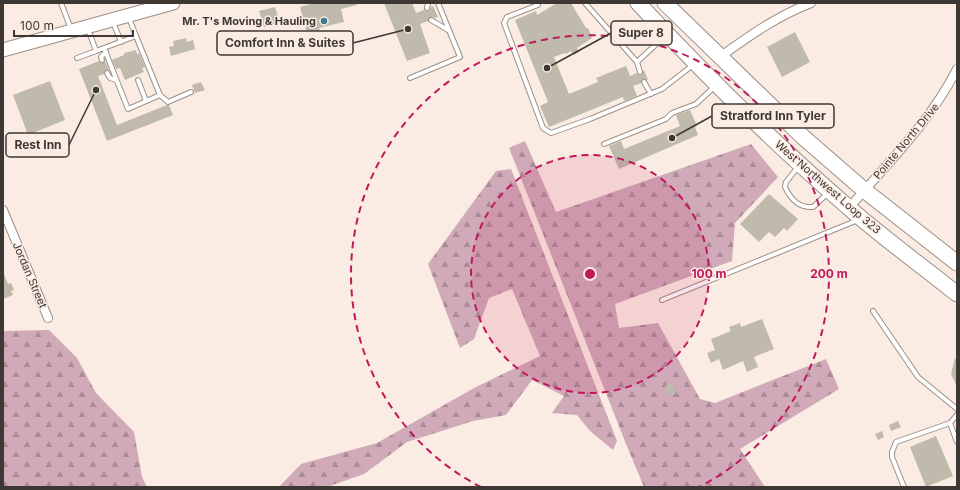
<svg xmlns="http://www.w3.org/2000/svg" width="960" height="490" font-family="Inter,sans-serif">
  <defs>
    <pattern id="forest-firs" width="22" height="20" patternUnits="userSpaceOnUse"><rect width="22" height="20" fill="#d0aab8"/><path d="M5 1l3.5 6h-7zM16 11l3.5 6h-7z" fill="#aa8b96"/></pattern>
  </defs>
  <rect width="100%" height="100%" fill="#faece2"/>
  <g fill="url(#forest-firs)">
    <path d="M525,141L556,212L751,144L778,177L735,223L732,261L615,304L619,328L658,323L700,399L715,403L826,359L839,389L740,449L765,487H644L626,444L509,148Z"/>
    <path d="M511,169L617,441L613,450L590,431L577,415L552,413L564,396L532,380L506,415L473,421L407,442L364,474L327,487H279L301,464L377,443L474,388L540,356L512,289L489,298L474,339L460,348L428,264L496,171Z"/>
    <path d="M49,330L77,358L96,393L134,432L142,477L147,487H3V331Z"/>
  </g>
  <g fill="#c0baac">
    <path d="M314,3H357V5L341,9L344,22L319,28L321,34L308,37L300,7Z"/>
    <path d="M384,3H412L416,13L424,10L426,11H428L431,7L433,6L438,17L435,18L430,17L428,21L420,24L430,53L407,61Z"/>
    <path d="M557,3H571L586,28H588L592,38L577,48L579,52L574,55L571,51L566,54L565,53L554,57L569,94L598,82L596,78L626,66L630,76L637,73L639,75H641L644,70L648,80L643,79L641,83L633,86L637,96L624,101L623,97L549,127L540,106L548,102L515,20L536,11L537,15Z"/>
    <path d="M275,7L280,22L264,27L259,11Z"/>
    <path d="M795,32L810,62L782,77L767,47Z"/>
    <path d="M186,38L187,42L193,40L195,49L171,56L169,47L174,46L173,41Z"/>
    <path d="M136,50L137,54L139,53L145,67L142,68L144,72L125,80L120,68L116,69L112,60L124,55V53Z"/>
    <path d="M99,61L102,63L105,61L109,70H106L104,74L98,76L117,125L167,105H169L173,115L107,141L79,69Z"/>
    <path d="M50,81L65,120L28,135L13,95Z"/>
    <path d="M201,82L205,90L195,93L192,85Z"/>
    <path d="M690,110L697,126L695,127L698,135L619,169L609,146L621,141L624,149L680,126L676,115Z"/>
    <path d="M769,194L798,219L787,231L784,228L775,237L769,232L759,242L740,224Z"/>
    <path d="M3,272L8,284L11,283L14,290L11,291L13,295L3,299Z"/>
    <path d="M762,319L774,349L754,357L758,367L747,372L743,361L723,370L719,359L711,363L707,353L715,350L711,339L731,331L729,327L740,323L741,327Z"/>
    <path d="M955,358L957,359V387L951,374Z"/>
    <path d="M671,383L676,394L669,396L665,386Z"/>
    <path d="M898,421L901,427L891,431L889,425Z"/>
    <path d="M882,431L884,437L878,440L875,434Z"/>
    <path d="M936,436L953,476L926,487L910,447Z"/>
  </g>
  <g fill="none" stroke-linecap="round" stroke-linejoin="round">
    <g stroke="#9c8f86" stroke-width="6">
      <g id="lane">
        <path d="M61,3L71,29"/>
        <path d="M585,3L637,62L665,36"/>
        <path d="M538,5L507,17L504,23L543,128L551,133L590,119L662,89L693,65"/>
        <path d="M427,8L428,3"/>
        <path d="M431,20L448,30"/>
        <path d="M113,22L121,42"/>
        <path d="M88,29L96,51L136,36L129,18"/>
        <path d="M104,48L128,109L160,95L136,36"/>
        <path d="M77,58L96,51"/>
        <path d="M102,60L101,57L106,52"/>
        <path d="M637,62L640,72"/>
        <path d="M107,73L110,78L116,80"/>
        <path d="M410,78L460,57L438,3"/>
        <path d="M138,80L146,101"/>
        <path d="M644,82L651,94"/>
        <path d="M160,95L168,102L191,92"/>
        <path d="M604,144L666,119L672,113L696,104L714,87"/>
        <path d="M798,167L786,182L785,187C791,200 799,208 813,207L827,194"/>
        <path d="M662,300L858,220"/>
        <path d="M873,311L918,377L957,409"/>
        <path d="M950,423L957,442"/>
        <path d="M904,487L892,457V452L896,442L950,423L957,415"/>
      </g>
    </g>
    <g stroke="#9c8f86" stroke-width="10">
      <g id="street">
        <path d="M720,57C749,36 777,16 811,3"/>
        <path d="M849,208C887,164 930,122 957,69"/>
        <path d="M3,210L48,318"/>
      </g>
    </g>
    <g stroke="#9c8f86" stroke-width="15">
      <path id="primary" d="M3,50L173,3"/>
    </g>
    <g stroke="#9c8f86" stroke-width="17">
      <g id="highway">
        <path d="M638,3C705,75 774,143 848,207C883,238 921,265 957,294"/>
        <path d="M665,3L803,137L864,190L957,263"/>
      </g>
    </g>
    <use href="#lane" stroke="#fff" stroke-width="4"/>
    <use href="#street" stroke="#fff" stroke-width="8"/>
    <use href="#primary" stroke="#fff" stroke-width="13"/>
    <use href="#highway" stroke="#fff" stroke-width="15"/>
  </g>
  <circle cx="590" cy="274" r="119" fill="#c2185b" fill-opacity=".12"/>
  <g fill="none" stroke="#c2185b" stroke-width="2" stroke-dasharray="7 5">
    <circle cx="590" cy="274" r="119"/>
    <path d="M481 487A239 239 0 1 1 699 487"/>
  </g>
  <circle fill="#3c7e90" stroke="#faece2" stroke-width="1.5" cx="324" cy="21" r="4"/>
  <g text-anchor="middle" stroke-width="3" stroke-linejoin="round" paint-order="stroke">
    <g font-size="11" font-weight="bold" fill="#3e3835" stroke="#faece2" text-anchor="end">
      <text x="316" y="25">Mr. T's Moving &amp; Hauling</text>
    </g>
    <g font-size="11" fill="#3e3835" stroke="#faece2">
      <text transform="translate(906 141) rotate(-50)" y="4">Pointe North Drive</text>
      <text transform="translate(828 187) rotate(41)" y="4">West Northwest Loop 323</text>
      <text transform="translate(30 275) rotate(67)" y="4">Jordan Street</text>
    </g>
  </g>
  <circle cx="590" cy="274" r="6" fill="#c2185b" stroke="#faece2" stroke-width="2"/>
  <g font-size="12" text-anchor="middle" font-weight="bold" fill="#c2185b" stroke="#faece2" stroke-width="3" stroke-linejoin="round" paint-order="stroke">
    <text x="709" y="278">100 m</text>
    <text x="829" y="278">200 m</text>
  </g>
  <path fill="none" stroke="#3e3835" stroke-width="1.5" d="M547 68L611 33M408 29L353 43M672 138L712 116M96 90L69 145"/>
  <g fill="#3e3835" stroke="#faece2" stroke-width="1.5">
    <circle cx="547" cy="68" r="4"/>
    <circle cx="408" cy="29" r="4"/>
    <circle cx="672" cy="138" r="4"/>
    <circle cx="96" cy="90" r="4"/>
  </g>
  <g fill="#faece2" stroke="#3e3835" stroke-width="1.5">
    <rect x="611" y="21" width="61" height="24" rx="4"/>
    <rect x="217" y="31" width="136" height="24" rx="4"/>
    <rect x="712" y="104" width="122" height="24" rx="4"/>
    <rect x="6" y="133" width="63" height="24" rx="4"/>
  </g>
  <g font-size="12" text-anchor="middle" font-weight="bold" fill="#3e3835">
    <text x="641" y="37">Super 8</text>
    <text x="285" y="47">Comfort Inn &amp; Suites</text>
    <text x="773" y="120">Stratford Inn Tyler</text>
    <text x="38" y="149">Rest Inn</text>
  </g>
  <rect width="960" height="490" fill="none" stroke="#3e3835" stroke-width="8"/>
  <path d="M14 30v6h119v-6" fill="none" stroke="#3e3835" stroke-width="2"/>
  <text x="20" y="30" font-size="12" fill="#3e3835" stroke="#faece2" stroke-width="3" paint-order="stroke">100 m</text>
</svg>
